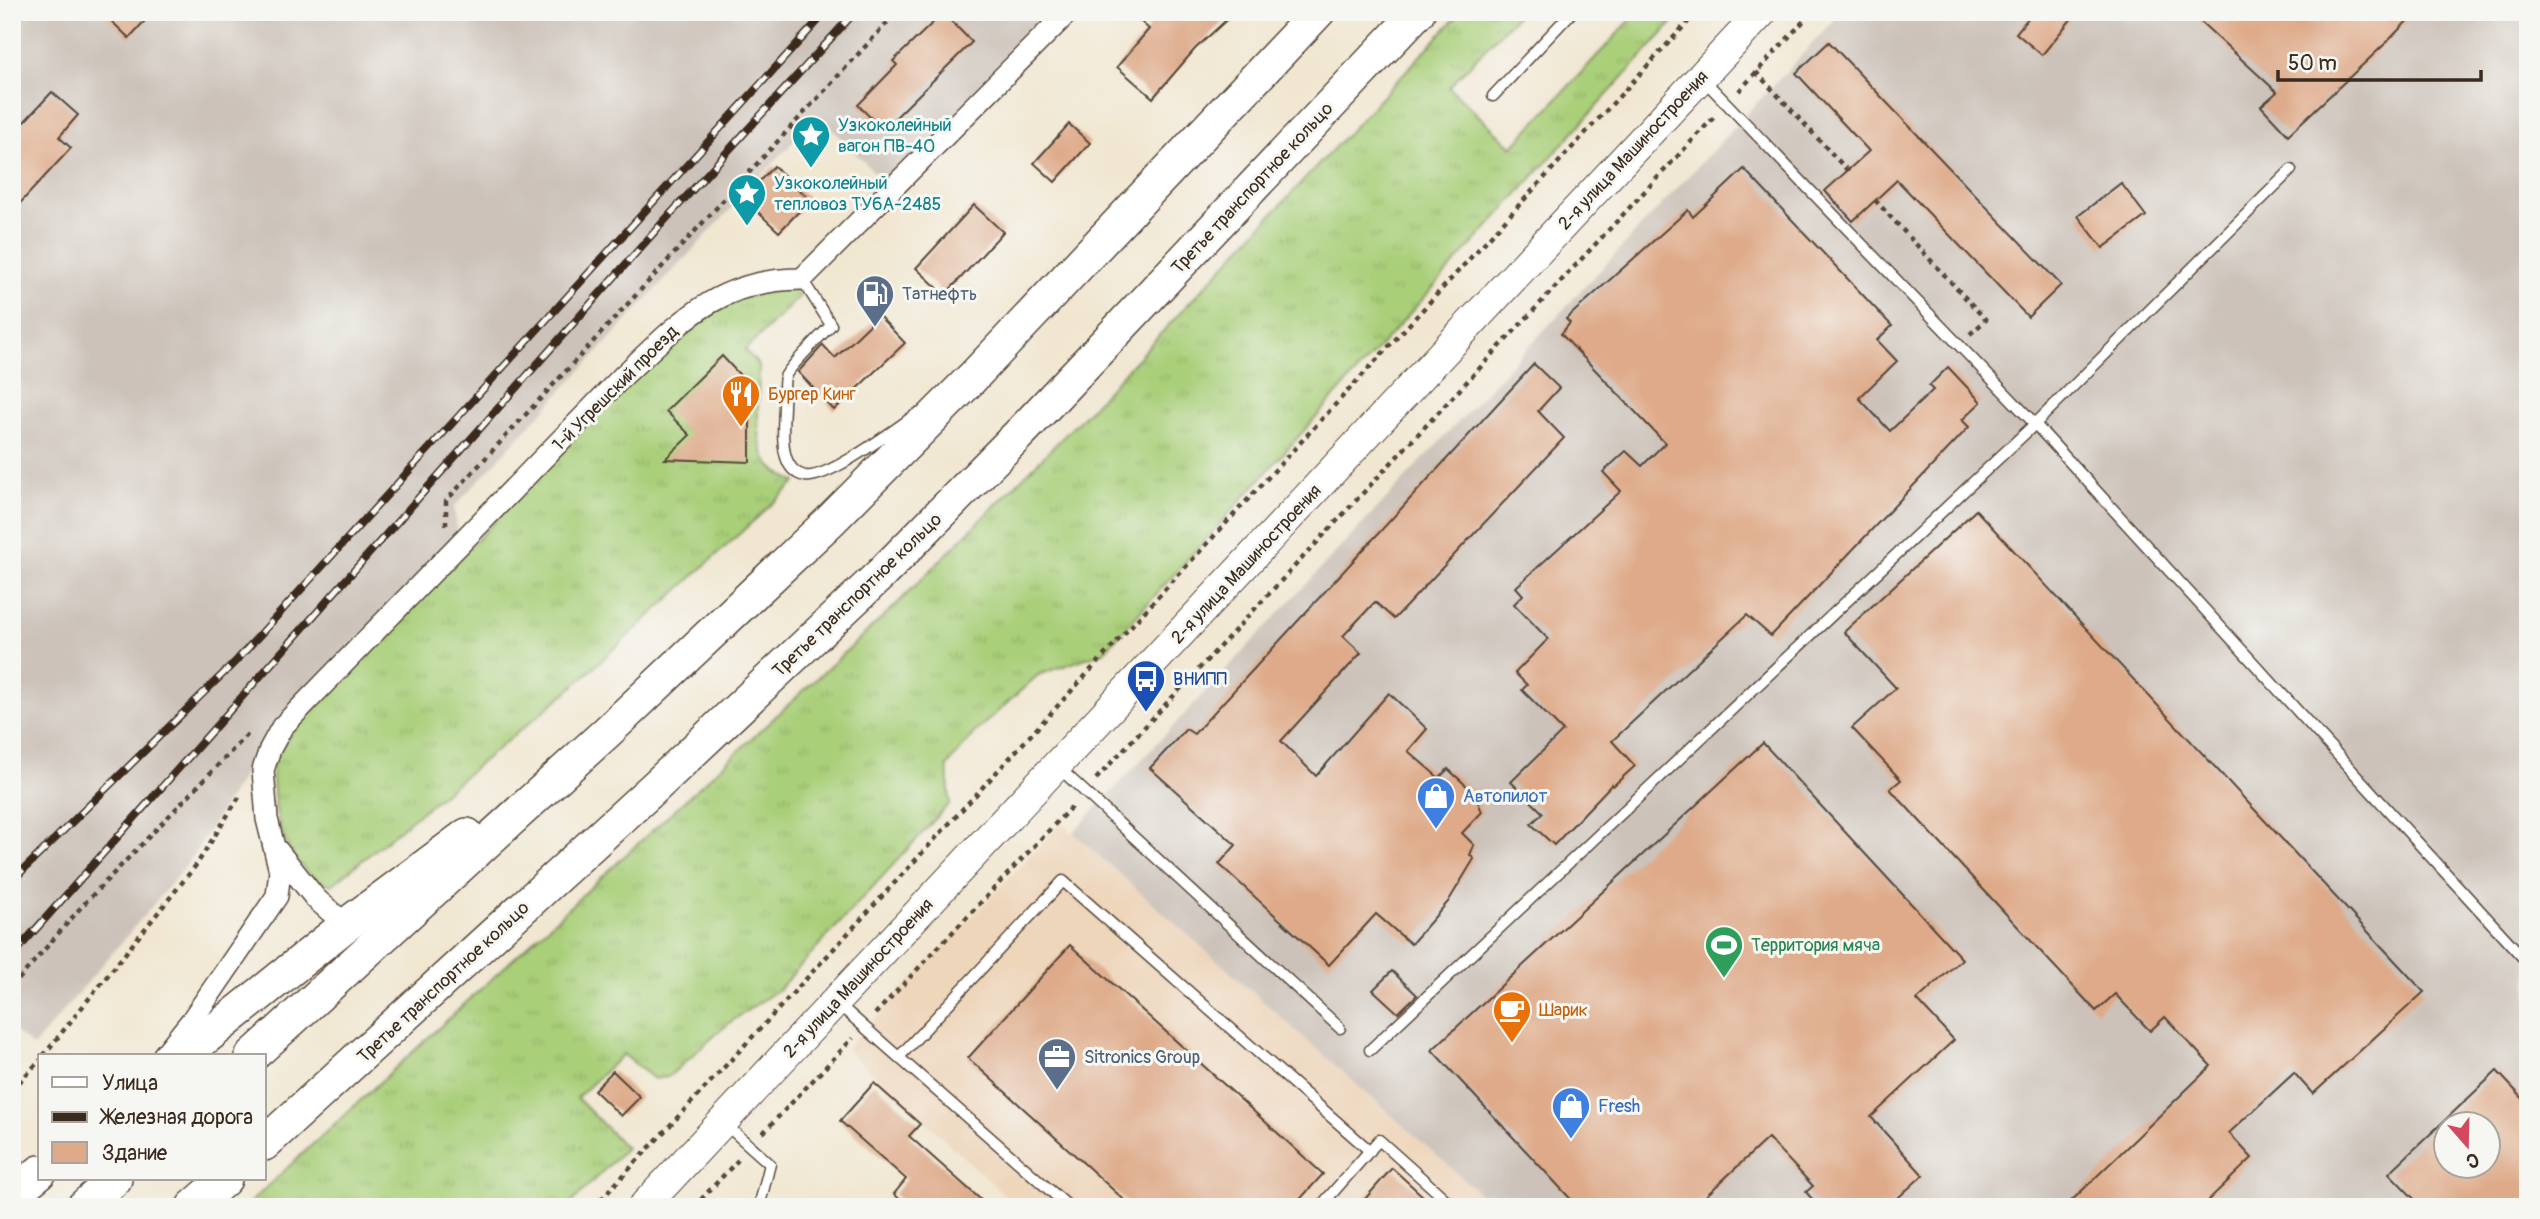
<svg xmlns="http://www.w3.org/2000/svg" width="2540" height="1219" font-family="Pangolin,sans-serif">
  <defs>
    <pattern id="grass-tufts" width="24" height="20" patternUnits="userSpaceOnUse" patternTransform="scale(1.75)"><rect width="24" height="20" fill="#a9cf79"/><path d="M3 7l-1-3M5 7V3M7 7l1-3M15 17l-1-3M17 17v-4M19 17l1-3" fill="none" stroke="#92b268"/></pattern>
  </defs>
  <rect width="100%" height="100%" fill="#f6f6f2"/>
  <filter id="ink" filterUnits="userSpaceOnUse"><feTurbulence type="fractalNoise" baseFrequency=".0143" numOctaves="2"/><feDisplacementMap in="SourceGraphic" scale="14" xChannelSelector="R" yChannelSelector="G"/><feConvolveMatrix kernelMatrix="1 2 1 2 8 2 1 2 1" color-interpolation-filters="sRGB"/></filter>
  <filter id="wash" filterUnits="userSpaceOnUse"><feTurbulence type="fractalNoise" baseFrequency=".00686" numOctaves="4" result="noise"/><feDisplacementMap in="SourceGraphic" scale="28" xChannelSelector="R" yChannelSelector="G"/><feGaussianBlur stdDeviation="1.57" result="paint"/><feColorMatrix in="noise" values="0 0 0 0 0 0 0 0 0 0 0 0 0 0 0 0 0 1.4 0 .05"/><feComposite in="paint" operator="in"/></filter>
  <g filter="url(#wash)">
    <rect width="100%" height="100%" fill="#f1e7d1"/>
    <path fill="#eed6bb" d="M1061,823L1495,1207H1018L846,1049Z"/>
    <g fill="#ccc2b9" fill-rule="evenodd">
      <path d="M12,12H1059L889,187L818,115L454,507L458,534L274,726L189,862L33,1047L12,1029Z"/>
      <path d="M1842,12H2528V1207H1495L1073,833ZM2446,1124H2488V1166H2446Z"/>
    </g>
    <g fill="url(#grass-tufts)" stroke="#727c4c" stroke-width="2">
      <path d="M1461,12H1520L1449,87L1512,147L1638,12H1682L1104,652L1038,675L974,733L947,766L950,803L779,989L729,1023L668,1077L654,1079L623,1054L577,1098L626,1148L567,1207H245L894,607L1080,420Z"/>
      <path d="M792,287L799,297L745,350L759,366C759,391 754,438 766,459C772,471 784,476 796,482L568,691L332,885C292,873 277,832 274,793C274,785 271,774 273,766C277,753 284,743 292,732L633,378L682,331L731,299Z"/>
    </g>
    <g id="blocks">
      <g fill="#deaa89" fill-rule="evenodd">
        <path d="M102,12H153L129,38Z"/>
        <path d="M1130,12H1235L1195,49L1153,98L1117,67L1149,29Z"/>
        <path d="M2033,12H2077L2042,55L2016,33Z"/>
        <path d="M2190,12H2416L2388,41L2288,135L2261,106L2277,92Z"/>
        <path d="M943,13L972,42L883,130L858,105L897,65L893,61Z"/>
        <path d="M1829,42L2061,285L2028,317L1897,180L1853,221L1825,191L1869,151L1796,73Z"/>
        <path d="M52,92L78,115L59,137L71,148L12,212V135Z"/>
        <path d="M1069,124L1090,143L1055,182L1034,163Z"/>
        <path d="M774,166L810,200L779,232L743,198Z"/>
        <path d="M1744,169L1892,326L1877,340L1897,361L1859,398L1890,431L1933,390L1929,386L1948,367L1981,402L1962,420L1969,427L1771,636L1747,615L1612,741L1635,766L1613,786L1612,784L1554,845L1531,824L1543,813L1511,782L1563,731L1522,690L1527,685L1515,673L1548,639L1514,604L1523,595L1516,587L1621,491L1603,472L1626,451L1642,466L1665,443L1561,334L1570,323L1566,319L1688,210L1693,217Z"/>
        <path d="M2121,183L2146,216L2103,248L2078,216Z"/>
        <path d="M974,205L1003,232L945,295L916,268Z"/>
        <path d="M879,316L905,343L834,410L798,372L823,345L835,358Z"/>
        <path d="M722,356L750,386V462L665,459L690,435L666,411Z"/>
        <path d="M1534,364L1559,388L1538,411L1564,438L1394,619L1375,602L1343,636L1361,653L1281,741L1316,776L1389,693L1427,729L1408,751L1439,778L1448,769L1481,799L1478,802L1482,812L1462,833L1474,845L1470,855L1474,859L1448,902L1411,944L1376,914L1329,965L1219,864L1236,845L1150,768L1186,729L1194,734Z"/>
        <path d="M1976,510L2424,992L2313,1094L2294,1073L2229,1133L2252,1158L2201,1207H2065L2211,1066L2165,1017L2150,1031L2115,994L2096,1011L1890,789L1901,780L1852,728L1896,688L1844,632Z"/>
        <path d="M1763,743L1962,959L1917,1000L1954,1040L1871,1117L1923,1175L1888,1207H1819L1806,1192L1813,1186L1768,1138L1694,1207H1578L1432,1050Z"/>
        <path d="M1070,945L1323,1174L1293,1207H1132L968,1058Z"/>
        <path d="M1392,971L1417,995L1398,1013L1373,990Z"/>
        <path d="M613,1071L640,1097L621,1116L594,1090Z"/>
        <path d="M2497,1071L2528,1104V1207H2422L2389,1173ZM2446,1124H2488V1166H2446Z"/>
        <path d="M874,1083L920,1124L909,1136L989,1207H908L894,1194L906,1179L840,1121Z"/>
        <path d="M1392,1168L1435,1207H1358Z"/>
      </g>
    </g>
  </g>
  <g filter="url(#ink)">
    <use href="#blocks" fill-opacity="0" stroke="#564639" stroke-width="2"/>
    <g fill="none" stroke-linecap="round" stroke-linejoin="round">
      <g stroke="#564639" stroke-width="13">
        <g id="service">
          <path d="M1703,79L2035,424L2528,963"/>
          <path d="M1493,96L1572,12"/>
          <path d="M802,279L831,325C822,335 788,368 785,377C783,385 785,396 784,404C784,424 776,470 805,476C828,480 896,428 917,414"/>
          <path d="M1057,766L1340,1028"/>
          <path d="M837,1003L1069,1207"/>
          <path d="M1370,1050L2035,424L2291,170"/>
          <path d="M899,1057L1063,881L1370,1151"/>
          <path d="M725,1124L770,1164L759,1207"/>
          <path d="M1320,1207L1379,1140L1454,1207"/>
        </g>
      </g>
      <g stroke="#564639" stroke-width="24">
        <g id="minor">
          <path d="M277,850L316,899L346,925"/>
          <path d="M163,1056L192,1020L277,896L280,871L267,819L263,770L270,749L282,727L623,376C680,323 717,279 802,279L1068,12"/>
        </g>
      </g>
      <g stroke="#564639" stroke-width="32">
        <path id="secondary" d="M643,1207L1762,12"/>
      </g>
      <g stroke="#564639" stroke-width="36">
        <g id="primary">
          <path d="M183,1056L346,925L467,835"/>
          <path d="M252,1056L607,732L830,521L972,378L1318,12"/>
          <path d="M264,1144L657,785L881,574L1025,428L1418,12"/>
          <path d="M12,1195L40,1172"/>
          <path d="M83,1207L115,1179"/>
          <path d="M193,1207L225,1179"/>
        </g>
      </g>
      <g stroke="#564639" stroke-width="4.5" stroke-dasharray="5 5" stroke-linecap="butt">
        <path d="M1756,72L1848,171"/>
        <path d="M1739,91L1812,12"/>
        <path d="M1875,200L1986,320L1970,334"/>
        <path d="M446,525V501L897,12"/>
        <path d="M1096,779L1716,115"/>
        <path d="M12,987L83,905L249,733"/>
        <path d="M875,1014L1074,804"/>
        <path d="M43,1056L197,864L241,794"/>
        <path d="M12,1090L40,1060"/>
        <path d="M763,1133L853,1038"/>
        <path d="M594,1207L770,1018L1697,12"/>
        <path d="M694,1207L738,1160"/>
      </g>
      <use href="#service" stroke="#fff" stroke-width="10"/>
      <use href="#minor" stroke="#fff" stroke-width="21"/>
      <use href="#secondary" stroke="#fff" stroke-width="30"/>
      <use href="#primary" stroke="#fff" stroke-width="33"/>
      <g stroke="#3b2a1e" stroke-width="8">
        <g id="rail">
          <path d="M12,881L237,660L826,12"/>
          <path d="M12,956L665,220L855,12"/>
        </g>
      </g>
      <use href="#rail" stroke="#f6f6f2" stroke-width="5" stroke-dasharray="16" stroke-linecap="butt"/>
    </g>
  </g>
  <defs>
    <g id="sight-pin" transform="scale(2.0125)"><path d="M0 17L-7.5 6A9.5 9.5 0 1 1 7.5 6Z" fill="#0f9aa8" stroke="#f6f6f2"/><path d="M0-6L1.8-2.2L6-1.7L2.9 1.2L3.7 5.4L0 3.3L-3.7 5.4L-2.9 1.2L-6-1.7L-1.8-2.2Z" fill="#fff"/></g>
    <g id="fuel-pin" transform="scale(2.0125)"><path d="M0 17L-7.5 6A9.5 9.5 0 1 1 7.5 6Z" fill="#5c6f8a" stroke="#f6f6f2"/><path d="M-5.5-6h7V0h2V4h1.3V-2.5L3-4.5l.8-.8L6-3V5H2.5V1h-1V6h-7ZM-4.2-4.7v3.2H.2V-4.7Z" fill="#fff"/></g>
    <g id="restaurant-pin" transform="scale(2.0125)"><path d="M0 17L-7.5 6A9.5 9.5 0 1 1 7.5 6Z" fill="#e8710a" stroke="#f6f6f2"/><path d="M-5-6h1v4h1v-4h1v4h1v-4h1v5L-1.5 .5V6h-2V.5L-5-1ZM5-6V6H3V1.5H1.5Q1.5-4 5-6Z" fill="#fff"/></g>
    <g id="bus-pin" transform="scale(2.0125)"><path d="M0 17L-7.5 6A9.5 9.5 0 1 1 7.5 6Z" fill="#1a4fb4" stroke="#f6f6f2"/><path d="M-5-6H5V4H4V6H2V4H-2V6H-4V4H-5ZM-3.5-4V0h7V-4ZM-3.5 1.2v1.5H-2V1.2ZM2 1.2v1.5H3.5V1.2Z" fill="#fff"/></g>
    <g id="shop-pin" transform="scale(2.0125)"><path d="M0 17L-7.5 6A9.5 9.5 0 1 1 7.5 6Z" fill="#3f7fe0" stroke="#f6f6f2"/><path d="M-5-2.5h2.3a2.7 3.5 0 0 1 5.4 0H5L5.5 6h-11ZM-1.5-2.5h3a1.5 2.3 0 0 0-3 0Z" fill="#fff"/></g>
    <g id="stadium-pin" transform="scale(2.0125)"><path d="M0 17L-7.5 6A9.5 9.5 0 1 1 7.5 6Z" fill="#2e9e5b" stroke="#f6f6f2"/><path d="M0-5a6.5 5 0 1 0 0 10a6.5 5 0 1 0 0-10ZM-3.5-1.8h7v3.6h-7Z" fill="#fff"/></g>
    <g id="cafe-pin" transform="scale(2.0125)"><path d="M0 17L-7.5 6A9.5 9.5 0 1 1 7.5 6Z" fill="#e8710a" stroke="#f6f6f2"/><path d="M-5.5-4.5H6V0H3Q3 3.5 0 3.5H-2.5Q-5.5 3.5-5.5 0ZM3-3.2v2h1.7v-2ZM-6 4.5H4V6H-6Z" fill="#fff"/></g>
    <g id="office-pin" transform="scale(2.0125)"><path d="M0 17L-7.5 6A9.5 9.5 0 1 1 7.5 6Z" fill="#5c6f8a" stroke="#f6f6f2"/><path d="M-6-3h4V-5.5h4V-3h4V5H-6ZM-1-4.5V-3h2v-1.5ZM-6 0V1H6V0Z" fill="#fff"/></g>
  </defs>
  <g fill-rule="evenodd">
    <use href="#sight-pin" x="811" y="135"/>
    <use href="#sight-pin" x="747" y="193"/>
    <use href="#fuel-pin" x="875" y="294"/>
    <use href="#restaurant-pin" x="741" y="394"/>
    <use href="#bus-pin" x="1146" y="679"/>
    <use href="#shop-pin" x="1436" y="796"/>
    <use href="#stadium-pin" x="1724" y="945"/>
    <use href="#cafe-pin" x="1512" y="1010"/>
    <use href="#office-pin" x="1057" y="1057"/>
    <use href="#shop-pin" x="1571" y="1106"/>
  </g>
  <g text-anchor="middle" stroke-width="6" stroke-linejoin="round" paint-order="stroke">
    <g font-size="18" fill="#0d838f" stroke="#f6f6f2" text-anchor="start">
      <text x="838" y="131">Узкоколейный<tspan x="838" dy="21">вагон ПВ-40</tspan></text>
      <text x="774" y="189">Узкоколейный<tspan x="774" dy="21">тепловоз ТУ6А-2485</tspan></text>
    </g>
    <g font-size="18" fill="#3b2a1e" stroke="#f6f6f2">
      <text transform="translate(1633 150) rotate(-47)" y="6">2-я улица Машиностроения</text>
      <text transform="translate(1252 188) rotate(-47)" y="6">Третье транспортное кольцо</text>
      <text transform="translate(615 388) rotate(-45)" y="6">1-й Угрешский проезд</text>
      <text transform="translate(1246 564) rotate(-47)" y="6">2-я улица Машиностроения</text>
      <text transform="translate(857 595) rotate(-44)" y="6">Третье транспортное кольцо</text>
      <text transform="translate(858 978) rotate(-47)" y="6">2-я улица Машиностроения</text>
      <text transform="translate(443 982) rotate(-43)" y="6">Третье транспортное кольцо</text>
    </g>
    <g font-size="18" fill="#4e5e75" stroke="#f6f6f2" text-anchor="start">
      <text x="902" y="300">Татнефть</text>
      <text x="1084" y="1063">Sitronics Group</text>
    </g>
    <g font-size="18" fill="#c56008" stroke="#f6f6f2" text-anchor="start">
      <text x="768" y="400">Бургер Кинг</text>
      <text x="1539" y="1016">Шарик</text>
    </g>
    <g font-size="18" fill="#164399" stroke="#f6f6f2" text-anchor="start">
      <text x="1173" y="685">ВНИПП</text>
    </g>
    <g font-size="18" fill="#366cbe" stroke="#f6f6f2" text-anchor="start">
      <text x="1463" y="802">Автопилот</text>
      <text x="1598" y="1112">Fresh</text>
    </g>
    <g font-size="18" fill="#27864d" stroke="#f6f6f2" text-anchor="start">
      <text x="1751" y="951">Территория мяча</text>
    </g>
  </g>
  <rect width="2540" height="1219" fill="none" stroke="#f6f6f2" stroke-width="42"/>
  <rect x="38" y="1054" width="228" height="126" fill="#f6f6f2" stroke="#aba49d" stroke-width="2"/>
  <rect x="52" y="1077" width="35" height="10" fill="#ffffff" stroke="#aba49d" stroke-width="2"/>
  <text x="102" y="1090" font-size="21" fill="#3b2a1e">Улица</text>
  <rect x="52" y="1112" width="35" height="10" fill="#3b2a1e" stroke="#aba49d" stroke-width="2"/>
  <text x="102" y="1124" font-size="21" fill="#3b2a1e">Железная дорога</text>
  <rect x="52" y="1142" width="35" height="21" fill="#deaa89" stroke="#aba49d" stroke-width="2"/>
  <text x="102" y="1160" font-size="21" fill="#3b2a1e">Здание</text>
  <g transform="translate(2467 1145) rotate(160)"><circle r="33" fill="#f6f6f2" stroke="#aba49d" stroke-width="2"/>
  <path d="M0-5L12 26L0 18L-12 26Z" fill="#d1495b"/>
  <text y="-10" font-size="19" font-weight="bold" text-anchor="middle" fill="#3b2a1e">С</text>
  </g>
  <path d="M2278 70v10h203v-10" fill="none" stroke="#3b2a1e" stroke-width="3.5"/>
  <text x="2288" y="70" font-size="21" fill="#3b2a1e" stroke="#f6f6f2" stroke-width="5" paint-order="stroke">50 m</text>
</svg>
